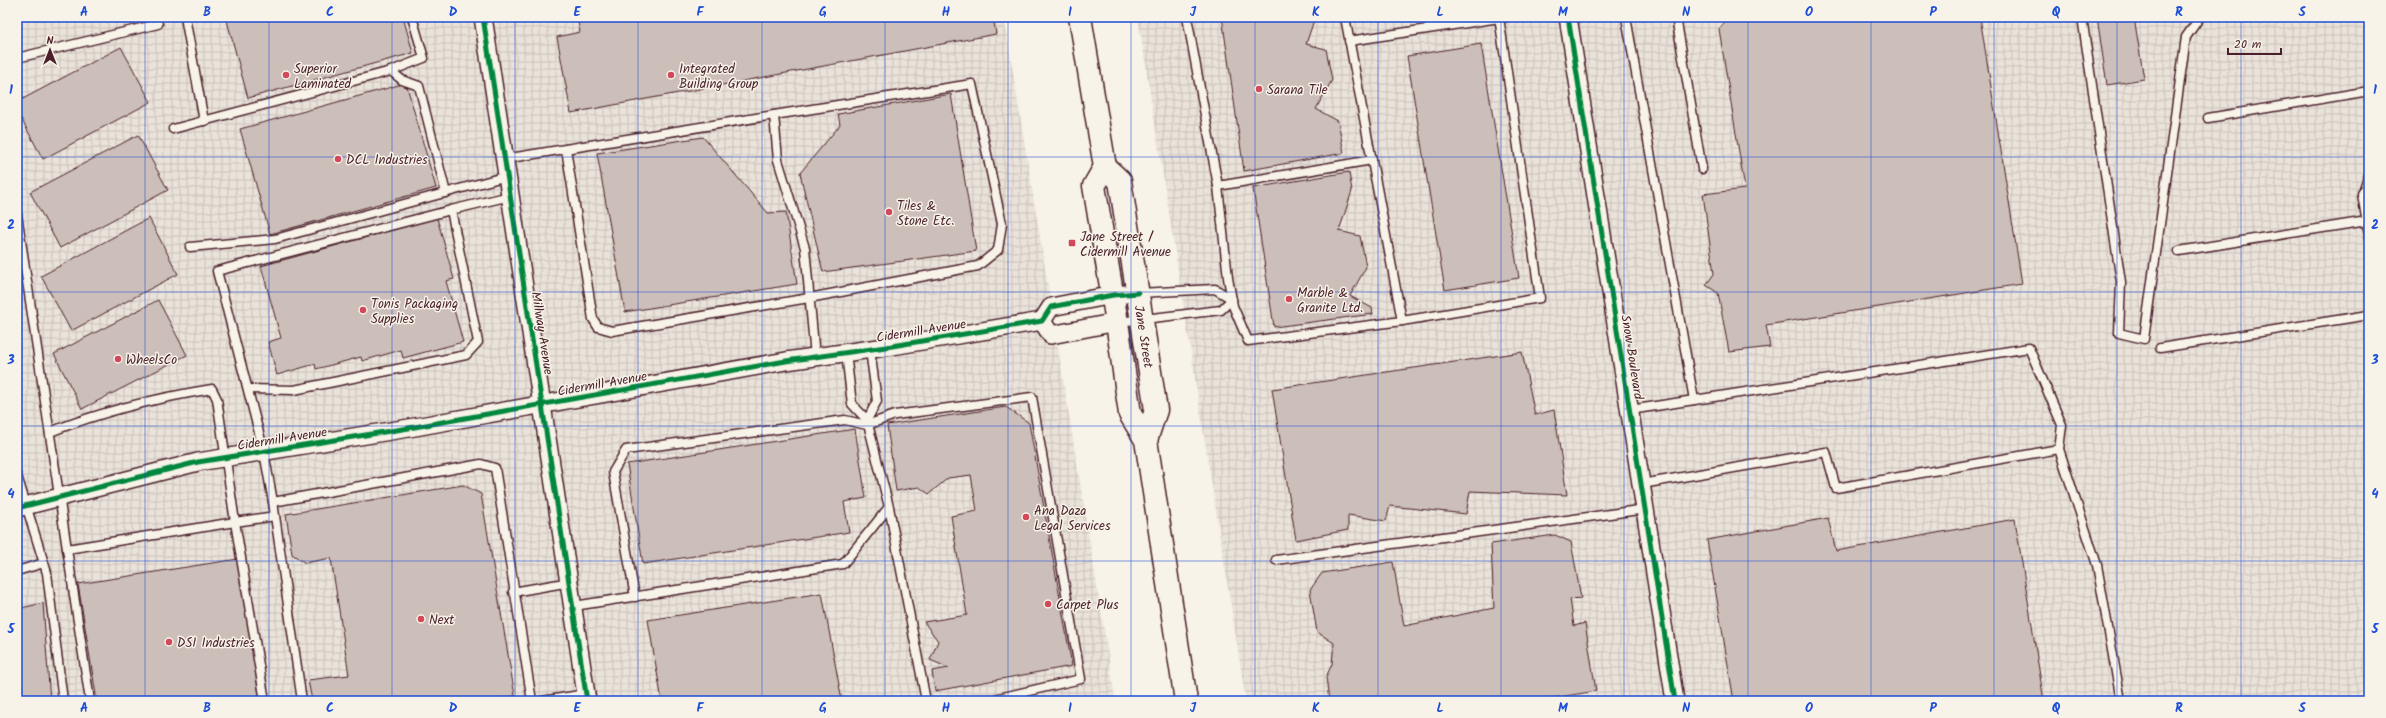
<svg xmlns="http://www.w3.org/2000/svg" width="2386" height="718" font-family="Kalam,sans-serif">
  <defs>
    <pattern id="industrial-grid" width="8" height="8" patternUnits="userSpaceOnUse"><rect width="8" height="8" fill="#eae3da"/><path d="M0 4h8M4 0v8" fill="none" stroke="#cac2bb"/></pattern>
  </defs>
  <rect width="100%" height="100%" fill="#f7f3e8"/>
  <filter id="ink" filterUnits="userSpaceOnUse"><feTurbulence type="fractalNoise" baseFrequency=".025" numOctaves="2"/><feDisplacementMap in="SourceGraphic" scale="8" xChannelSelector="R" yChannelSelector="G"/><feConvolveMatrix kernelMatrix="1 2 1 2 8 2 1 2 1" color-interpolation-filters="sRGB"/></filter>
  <g filter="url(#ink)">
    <g fill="url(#industrial-grid)">
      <path d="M17,17H1004L1115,697L1101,701H17Z"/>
      <path d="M1138,17H2369V701H1246Z"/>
    </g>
    <g fill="#ccbfb9" stroke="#4a1f2b">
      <path d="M226,17H403L413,53L248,98Z"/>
      <path d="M577,17H743V21L767,17H993L996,34L571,113L557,37L580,32Z"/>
      <path d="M1222,17H1315L1306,44L1326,49L1332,80L1316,109L1338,121L1344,153L1244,171Z"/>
      <path d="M1729,17H1980L2022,284L1766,325L1770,347L1729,352L1718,293L1706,285L1714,274L1703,194L1745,189L1719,29Z"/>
      <path d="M2097,17H2134L2144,79L2107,85Z"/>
      <path d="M1481,44L1519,278L1445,290L1407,56Z"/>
      <path d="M121,47L151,102L43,159L17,111V102Z"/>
      <path d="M406,83L436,188L270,234L240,129Z"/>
      <path d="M951,94L976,251L823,272L800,173L840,125L838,114Z"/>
      <path d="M138,135L168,190L60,248L30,192Z"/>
      <path d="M703,137L768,213L786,212L797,284L625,312L597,153Z"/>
      <path d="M1349,172L1352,191L1339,231L1360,236L1366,267L1350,296L1372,308L1373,314L1274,327L1253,188Z"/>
      <path d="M149,218L178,274L71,331L41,276Z"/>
      <path d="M437,218L454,279L446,281L463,342L403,358L401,350L362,361L361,357L316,369L315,364L277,375L268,342L281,338L261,266Z"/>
      <path d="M158,300L187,355L82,409L54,354Z"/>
      <path d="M1522,352L1535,415L1554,410L1567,495L1470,491L1466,514L1390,506L1386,521L1348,515V530L1296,540L1272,389Z"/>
      <path d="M1006,407L1029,423L1072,666L935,691L932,671L949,668L930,660L938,641L924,622L967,615L951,516L977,511L971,475L948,478L929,494L919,487L896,491L887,425Z"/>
      <path d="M855,429L866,498L844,502L849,532L643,564L627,464Z"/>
      <path d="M463,485L481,494L515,696L482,701H312L308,680L349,675L331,558L305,563L292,554L286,514Z"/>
      <path d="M1828,518L1836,551L2015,519L2044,701H1734L1707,540Z"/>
      <path d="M1555,535L1571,542L1581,598L1570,599L1574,626L1585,623L1596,691L1535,701H1329L1326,677L1332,664L1334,643L1317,632L1310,590L1322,573L1393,562L1404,626L1494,608L1491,544Z"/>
      <path d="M238,559L260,701H97L78,584Z"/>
      <path d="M822,593L842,701H662L648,620Z"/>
      <path d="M43,603L50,701H17V609Z"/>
    </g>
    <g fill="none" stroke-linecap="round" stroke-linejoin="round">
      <g stroke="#4a1f2b" stroke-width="11">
        <g id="lane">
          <path d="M185,17L204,121"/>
          <path d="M1187,17L1218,186L1228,278L1233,306L1248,341L1402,321L1345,17"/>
          <path d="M1626,17L1694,400"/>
          <path d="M1676,17L1702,169"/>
          <path d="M2082,17L2121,282L2119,333L2144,339L2186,37L2200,17"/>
          <path d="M1349,41L1506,17"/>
          <path d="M17,58L158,24"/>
          <path d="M391,71L424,58L412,17"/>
          <path d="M2208,118L2369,91"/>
          <path d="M173,129L391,71L402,80L419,86L446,193"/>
          <path d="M566,149L593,319L598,327L612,331L809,298L978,266L998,250L1002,224L972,84L774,115"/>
          <path d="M504,159L774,115L778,160L805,248L815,357"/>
          <path d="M2369,175L2362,194L2369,235"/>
          <path d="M1218,186L1372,160"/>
          <path d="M451,210L217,271L264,452L273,502L481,464L495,468L532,701"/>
          <path d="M17,214L67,549L235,522L217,399L212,389C156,398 103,411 50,432"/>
          <path d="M190,247L275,239L507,176"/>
          <path d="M2179,251L2367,221"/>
          <path d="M1402,321L1540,298L1499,17"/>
          <path d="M1118,322L1221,310L1232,299L1215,289L1139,293"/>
          <path d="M2160,348L2369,315"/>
          <path d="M846,353L852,404L867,420L889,507L926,701"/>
          <path d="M248,389L294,390L466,355L478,342L451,210L510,196"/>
          <path d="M1630,410L2029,348L2062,425L2059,449L1836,488L1826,452L1642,484"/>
          <path d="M867,420L877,401L870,350"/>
          <path d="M2059,449L2097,565L2121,701"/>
          <path d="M17,476L47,573L63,701"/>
          <path d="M273,502L302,701"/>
          <path d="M67,549L90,701"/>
          <path d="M1276,560L1646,509"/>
          <path d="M17,571L44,563"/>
          <path d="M513,592L570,582"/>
          <path d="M635,597L613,472L626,450L845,420L867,425L895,415L1032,397L1081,679L986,701"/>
          <path d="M574,606L843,564L889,507"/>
          <path d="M265,701L235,522L275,516"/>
          <path d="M542,701L586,694"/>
        </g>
      </g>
      <g stroke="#4a1f2b" stroke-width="20">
        <g id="street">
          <path d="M483,17L587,701"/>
          <path d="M1568,17L1675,701"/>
          <path d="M1042,321L1051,335L1117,322"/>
          <path d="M17,508L198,462L409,428L786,361L886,347L1042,321L1051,307L1113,295L1138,293"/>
        </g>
      </g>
      <g stroke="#4a1f2b" stroke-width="25">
        <g id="secondary">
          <path d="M1080,17L1105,167L1094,186L1117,322L1130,414L1146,440L1186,701"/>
          <path id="s1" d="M1105,167L1120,181L1156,410L1146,440"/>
        </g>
      </g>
      <use href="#lane" stroke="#f7f3e8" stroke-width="8"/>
      <use href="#street" stroke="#f7f3e8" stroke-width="17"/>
      <use href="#secondary" stroke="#f7f3e8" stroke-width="22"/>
      <g stroke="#f7f3e8" stroke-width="8">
        <g id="cycleway">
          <path d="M483,17L587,701"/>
          <path d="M1568,17L1675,701"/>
          <path d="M17,508L198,462L409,428L786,361L886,347L1042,321L1051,307L1113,295L1138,293"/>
        </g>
      </g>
      <use href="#cycleway" stroke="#00873e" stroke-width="5"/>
    </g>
  </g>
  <path fill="none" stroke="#1d4ed8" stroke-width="1" stroke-opacity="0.55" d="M145,17V701M269,17V701M392,17V701M515,17V701M638,17V701M762,17V701M885,17V701M1008,17V701M1131,17V701M1255,17V701M1378,17V701M1501,17V701M1624,17V701M1748,17V701M1871,17V701M1994,17V701M2117,17V701M2241,17V701M17,157H2369M17,292H2369M17,426H2369M17,561H2369"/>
  <g fill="#d1495b" stroke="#f7f3e8" stroke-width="1.5">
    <circle cx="286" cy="75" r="4"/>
    <circle cx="671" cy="75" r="4"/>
    <circle cx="1259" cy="89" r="4"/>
    <circle cx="338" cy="159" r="4"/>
    <circle cx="889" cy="212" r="4"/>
    <rect x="1068" y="239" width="8" height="8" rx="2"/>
    <circle cx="1289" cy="299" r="4"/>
    <circle cx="363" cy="310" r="4"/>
    <circle cx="118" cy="359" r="4"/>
    <circle cx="1026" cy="517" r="4"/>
    <circle cx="1048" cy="604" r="4"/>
    <circle cx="421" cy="619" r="4"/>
    <circle cx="169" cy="642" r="4"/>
  </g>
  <g text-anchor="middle" stroke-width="3" stroke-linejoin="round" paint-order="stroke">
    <g font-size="13" fill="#4a1f2b" stroke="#f7f3e8" text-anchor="start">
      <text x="294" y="73">Superior<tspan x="294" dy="15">Laminated</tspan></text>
      <text x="679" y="73">Integrated<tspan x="679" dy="15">Building Group</tspan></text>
      <text x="1267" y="94">Sarana Tile</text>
      <text x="346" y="164">DCL Industries</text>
      <text x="897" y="210">Tiles &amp;<tspan x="897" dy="15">Stone Etc.</tspan></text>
      <text x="1080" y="241">Jane Street /<tspan x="1080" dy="15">Cidermill Avenue</tspan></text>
      <text x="1297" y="297">Marble &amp;<tspan x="1297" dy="15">Granite Ltd.</tspan></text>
      <text x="371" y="308">Tonis Packaging<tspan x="371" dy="15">Supplies</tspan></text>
      <text x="126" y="364">WheelsCo</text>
      <text x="1034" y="515">Ana Daza<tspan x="1034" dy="15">Legal Services</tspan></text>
      <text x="1056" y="609">Carpet Plus</text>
      <text x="429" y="624">Next</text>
      <text x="177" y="647">DSI Industries</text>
    </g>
    <g font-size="13" fill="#4a1f2b" stroke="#f7f3e8">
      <text transform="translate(921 330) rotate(-9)" y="5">Cidermill Avenue</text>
      <text transform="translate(543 333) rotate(81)" y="5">Millway Avenue</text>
      <text dy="5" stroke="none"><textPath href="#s1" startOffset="178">Jane Street</textPath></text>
      <text transform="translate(1633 357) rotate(81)" y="5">Snow Boulevard</text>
      <text transform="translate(602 383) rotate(-10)" y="5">Cidermill Avenue</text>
      <text transform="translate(282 438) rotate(-9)" y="5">Cidermill Avenue</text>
    </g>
  </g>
  <rect width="2386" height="718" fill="none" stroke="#f7f3e8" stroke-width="44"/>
  <g transform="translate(50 50)" stroke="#f7f3e8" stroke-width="3" paint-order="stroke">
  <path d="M0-3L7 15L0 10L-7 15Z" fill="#4a1f2b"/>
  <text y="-6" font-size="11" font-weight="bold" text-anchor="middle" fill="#4a1f2b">N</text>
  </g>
  <path d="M2228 48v6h53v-6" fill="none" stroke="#4a1f2b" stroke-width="2"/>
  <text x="2234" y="48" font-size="12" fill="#4a1f2b" stroke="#f7f3e8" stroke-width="3" paint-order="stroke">20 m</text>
  <rect x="22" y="22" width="2342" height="674" fill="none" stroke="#1d4ed8" stroke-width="1.5"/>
  <g font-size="13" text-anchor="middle" font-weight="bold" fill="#1d4ed8">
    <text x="84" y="16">A</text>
    <text x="207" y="16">B</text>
    <text x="330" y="16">C</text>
    <text x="453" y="16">D</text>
    <text x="577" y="16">E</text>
    <text x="700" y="16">F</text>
    <text x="823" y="16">G</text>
    <text x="946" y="16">H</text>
    <text x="1070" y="16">I</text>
    <text x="1193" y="16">J</text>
    <text x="1316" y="16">K</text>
    <text x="1440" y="16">L</text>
    <text x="1563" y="16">M</text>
    <text x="1686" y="16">N</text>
    <text x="1809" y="16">O</text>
    <text x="1933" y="16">P</text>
    <text x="2056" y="16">Q</text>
    <text x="2179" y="16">R</text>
    <text x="2302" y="16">S</text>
    <text x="11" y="94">1</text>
    <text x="2375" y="94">1</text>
    <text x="11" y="229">2</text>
    <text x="2375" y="229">2</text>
    <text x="11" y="364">3</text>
    <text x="2375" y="364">3</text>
    <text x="11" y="498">4</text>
    <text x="2375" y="498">4</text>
    <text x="11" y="633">5</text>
    <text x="2375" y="633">5</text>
    <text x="84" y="712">A</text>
    <text x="207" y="712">B</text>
    <text x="330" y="712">C</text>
    <text x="453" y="712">D</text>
    <text x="577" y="712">E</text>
    <text x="700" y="712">F</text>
    <text x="823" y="712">G</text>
    <text x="946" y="712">H</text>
    <text x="1070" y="712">I</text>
    <text x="1193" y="712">J</text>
    <text x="1316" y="712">K</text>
    <text x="1440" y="712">L</text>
    <text x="1563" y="712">M</text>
    <text x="1686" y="712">N</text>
    <text x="1809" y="712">O</text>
    <text x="1933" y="712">P</text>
    <text x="2056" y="712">Q</text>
    <text x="2179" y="712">R</text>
    <text x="2302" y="712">S</text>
  </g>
</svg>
